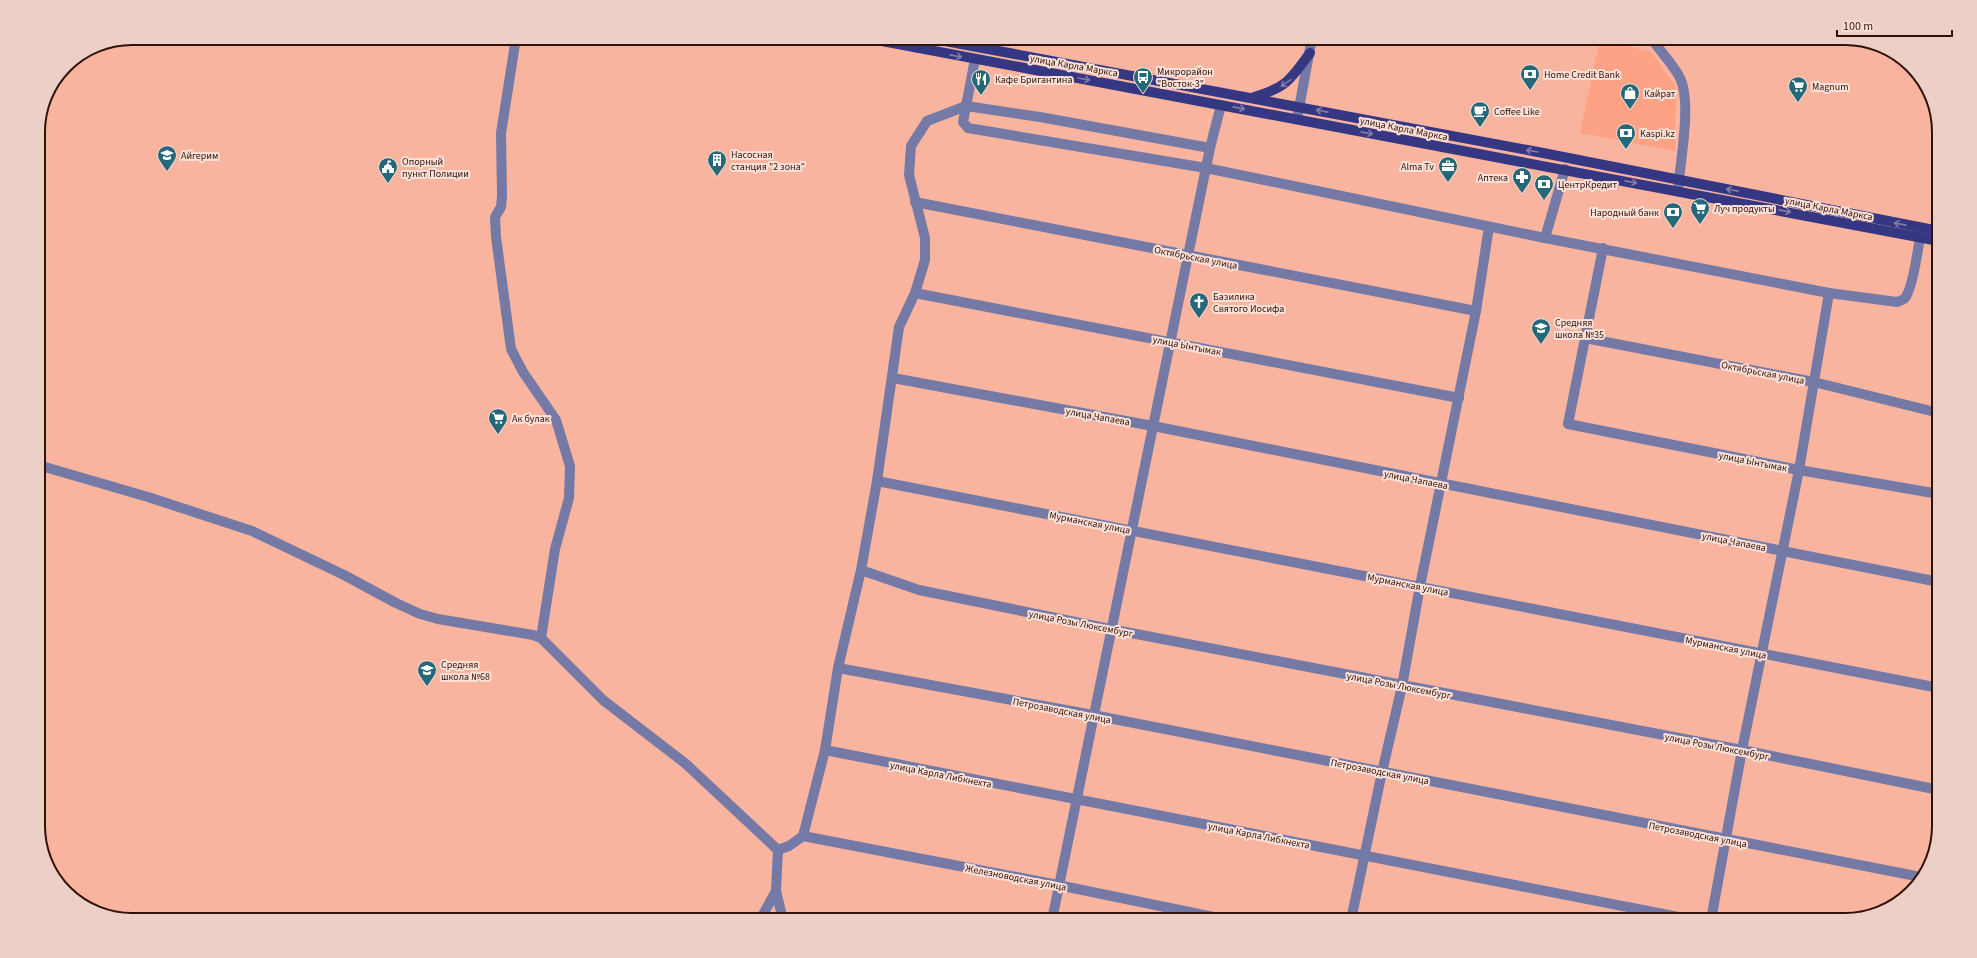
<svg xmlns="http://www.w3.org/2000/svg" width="1977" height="958" font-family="'Source Sans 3',sans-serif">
  <rect width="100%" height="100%" fill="#f9b49f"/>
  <path fill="#fea285" d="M1600,38L1651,52L1676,87L1675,151L1580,133Z"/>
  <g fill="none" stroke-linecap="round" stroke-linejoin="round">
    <g stroke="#747aa5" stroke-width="10">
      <path d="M516,38L501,133L502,196L501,207L495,217L496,237L511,349L523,372L556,420L570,466L569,498L555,549L541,638"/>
      <path d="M1651,38C1660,51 1673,64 1680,78C1692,103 1680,162 1678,190"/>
      <path d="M918,48L919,38"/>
      <path d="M975,59L963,122L968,128L1206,168L1545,238L1829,293L1897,302C1900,301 1903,300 1905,298C1913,288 1919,244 1921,230"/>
      <path d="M1297,119L1312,38"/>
      <path d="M915,202L1476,311"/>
      <path d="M1545,238L1565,169"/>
      <path d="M1603,248L1568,424L1799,470L1939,494"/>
      <path d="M915,293L1459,398"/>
      <path d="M1585,338L1814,382L1939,413"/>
      <path d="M893,378L1153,426L1939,582"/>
      <path d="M38,465L148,497L252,531L344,575L396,603L420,614L438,619L533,635L541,638L603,700L686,764L778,850"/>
      <path d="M877,481L1939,688"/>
      <path d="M861,570L919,590L1110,629L1742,750L1939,790"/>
      <path d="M838,668L1093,715L1921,877"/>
      <path d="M825,750L1694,920"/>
      <path d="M803,836L1058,885L1228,920"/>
      <path d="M760,920L776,891"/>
      <path d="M783,920L776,891L778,850L789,846L803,836L825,750L838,668L861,570L877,481L899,327L915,293L925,260V238L909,175L911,146L927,121L966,106L1040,117L1210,148"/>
      <path d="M1052,920L1210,148L1221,105"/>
      <path d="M1351,920L1382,772L1402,686L1420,586L1476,311L1489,227"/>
      <path d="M1711,920L1742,750L1799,470L1829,293"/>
    </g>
    <g stroke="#363783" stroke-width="10">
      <path d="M866,38L1939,241"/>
      <path d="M929,38L1538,152L1939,231"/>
      <path d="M1254,97C1287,87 1290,80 1310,53"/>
    </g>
  </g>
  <defs><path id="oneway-shaft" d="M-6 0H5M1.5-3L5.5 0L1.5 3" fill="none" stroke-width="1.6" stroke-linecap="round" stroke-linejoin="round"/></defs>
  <g stroke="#857ba5">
    <use href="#oneway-shaft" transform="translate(956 56) rotate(11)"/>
    <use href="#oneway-shaft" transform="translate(1084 79) rotate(10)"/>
    <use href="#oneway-shaft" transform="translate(1286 83) rotate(145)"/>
    <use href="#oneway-shaft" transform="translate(1239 108) rotate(11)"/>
    <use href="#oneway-shaft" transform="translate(1322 111) rotate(-169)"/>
    <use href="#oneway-shaft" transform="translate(1367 133) rotate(11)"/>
    <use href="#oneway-shaft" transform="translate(1532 151) rotate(-170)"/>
    <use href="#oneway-shaft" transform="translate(1631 182) rotate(11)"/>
    <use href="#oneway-shaft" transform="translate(1732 190) rotate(-169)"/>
    <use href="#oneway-shaft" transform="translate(1785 211) rotate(11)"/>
    <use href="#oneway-shaft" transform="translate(1900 224) rotate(-169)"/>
  </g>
  <defs>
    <g id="bank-pin" transform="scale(1)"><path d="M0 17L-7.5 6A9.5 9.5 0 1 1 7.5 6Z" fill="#24687a" stroke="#fce1d8"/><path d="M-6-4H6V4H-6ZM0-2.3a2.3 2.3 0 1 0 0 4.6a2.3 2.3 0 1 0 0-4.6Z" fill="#fff"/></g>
    <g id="bus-pin" transform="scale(1)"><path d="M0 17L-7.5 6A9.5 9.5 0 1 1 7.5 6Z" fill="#24687a" stroke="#fce1d8"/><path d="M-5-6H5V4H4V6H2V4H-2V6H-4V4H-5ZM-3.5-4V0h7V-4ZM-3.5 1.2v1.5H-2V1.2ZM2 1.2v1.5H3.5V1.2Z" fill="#fff"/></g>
    <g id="restaurant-pin" transform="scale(1)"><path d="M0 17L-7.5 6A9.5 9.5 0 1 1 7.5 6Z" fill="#24687a" stroke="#fce1d8"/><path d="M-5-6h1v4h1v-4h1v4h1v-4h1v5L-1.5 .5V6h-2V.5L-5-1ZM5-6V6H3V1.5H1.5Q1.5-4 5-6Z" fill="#fff"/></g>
    <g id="supermarket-pin" transform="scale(1)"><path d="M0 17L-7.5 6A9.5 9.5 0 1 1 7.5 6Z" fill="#24687a" stroke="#fce1d8"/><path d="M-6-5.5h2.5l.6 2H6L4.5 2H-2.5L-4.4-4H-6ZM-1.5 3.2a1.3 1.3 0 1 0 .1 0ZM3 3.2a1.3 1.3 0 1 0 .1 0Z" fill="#fff"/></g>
    <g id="shop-pin" transform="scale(1)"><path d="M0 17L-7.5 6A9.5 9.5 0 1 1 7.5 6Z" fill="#24687a" stroke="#fce1d8"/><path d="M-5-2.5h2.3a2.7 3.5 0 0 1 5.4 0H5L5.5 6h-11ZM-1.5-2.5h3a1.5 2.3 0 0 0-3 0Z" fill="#fff"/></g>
    <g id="cafe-pin" transform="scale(1)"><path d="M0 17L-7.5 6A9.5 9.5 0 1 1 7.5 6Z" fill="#24687a" stroke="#fce1d8"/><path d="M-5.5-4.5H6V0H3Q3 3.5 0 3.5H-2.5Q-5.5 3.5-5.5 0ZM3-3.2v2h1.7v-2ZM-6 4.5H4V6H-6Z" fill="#fff"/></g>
    <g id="school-pin" transform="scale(1)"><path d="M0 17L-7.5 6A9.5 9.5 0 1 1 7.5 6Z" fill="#24687a" stroke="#fce1d8"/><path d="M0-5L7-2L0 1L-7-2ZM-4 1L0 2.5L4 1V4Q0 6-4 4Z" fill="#fff"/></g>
    <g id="building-pin" transform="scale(1)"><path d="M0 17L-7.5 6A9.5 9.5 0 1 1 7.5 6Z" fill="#24687a" stroke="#fce1d8"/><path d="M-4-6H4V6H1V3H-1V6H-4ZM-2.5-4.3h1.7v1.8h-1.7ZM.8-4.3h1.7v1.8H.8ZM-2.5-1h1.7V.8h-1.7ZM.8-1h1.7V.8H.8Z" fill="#fff"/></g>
    <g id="office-pin" transform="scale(1)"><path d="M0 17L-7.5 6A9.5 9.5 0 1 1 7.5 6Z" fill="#24687a" stroke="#fce1d8"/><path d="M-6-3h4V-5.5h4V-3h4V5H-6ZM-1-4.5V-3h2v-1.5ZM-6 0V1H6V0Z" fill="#fff"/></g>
    <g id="civic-pin" transform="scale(1)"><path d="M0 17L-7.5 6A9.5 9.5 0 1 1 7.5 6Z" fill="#24687a" stroke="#fce1d8"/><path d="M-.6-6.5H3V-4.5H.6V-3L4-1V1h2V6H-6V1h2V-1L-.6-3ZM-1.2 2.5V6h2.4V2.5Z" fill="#fff"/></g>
    <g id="pharmacy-pin" transform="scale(1)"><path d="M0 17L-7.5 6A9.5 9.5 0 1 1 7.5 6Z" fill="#24687a" stroke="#fce1d8"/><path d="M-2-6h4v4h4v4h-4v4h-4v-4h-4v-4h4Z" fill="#fff"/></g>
    <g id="church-pin" transform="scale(1)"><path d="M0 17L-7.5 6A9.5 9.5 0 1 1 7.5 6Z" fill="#24687a" stroke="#fce1d8"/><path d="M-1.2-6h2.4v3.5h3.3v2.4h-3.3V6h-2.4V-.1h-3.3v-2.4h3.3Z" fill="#fff"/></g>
  </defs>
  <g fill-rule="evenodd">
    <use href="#bank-pin" x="1530" y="74"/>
    <use href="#bus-pin" x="1143" y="77"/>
    <use href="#restaurant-pin" x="981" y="79"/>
    <use href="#supermarket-pin" x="1798" y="86"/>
    <use href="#shop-pin" x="1630" y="93"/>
    <use href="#cafe-pin" x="1480" y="111"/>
    <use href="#bank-pin" x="1626" y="133"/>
    <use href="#school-pin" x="167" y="155"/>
    <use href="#building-pin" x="717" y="160"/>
    <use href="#office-pin" x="1448" y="166"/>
    <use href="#civic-pin" x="388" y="167"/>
    <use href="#pharmacy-pin" x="1522" y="177"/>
    <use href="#bank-pin" x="1544" y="184"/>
    <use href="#supermarket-pin" x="1700" y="208"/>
    <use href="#bank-pin" x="1673" y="212"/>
    <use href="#church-pin" x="1199" y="302"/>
    <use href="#school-pin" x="1541" y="328"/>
    <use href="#supermarket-pin" x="498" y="418"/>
    <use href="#school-pin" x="427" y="670"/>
  </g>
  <g text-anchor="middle" stroke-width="4" stroke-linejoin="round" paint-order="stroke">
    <g font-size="10" fill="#311208" stroke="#fce1d8">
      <text transform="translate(1074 65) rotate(10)" y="4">улица Карла Маркса</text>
      <text transform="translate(1404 128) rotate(11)" y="4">улица Карла Маркса</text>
      <text transform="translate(1829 208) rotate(11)" y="4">улица Карла Маркса</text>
      <text transform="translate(1196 257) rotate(11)" y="4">Октябрьская улица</text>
      <text transform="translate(1187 345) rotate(11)" y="4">улица Ынтымак</text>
      <text transform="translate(1763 372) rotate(11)" y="4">Октябрьская улица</text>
      <text transform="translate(1098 416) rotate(10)" y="4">улица Чапаева</text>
      <text transform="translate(1753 461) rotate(11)" y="4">улица Ынтымак</text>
      <text transform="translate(1416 479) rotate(11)" y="4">улица Чапаева</text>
      <text transform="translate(1090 522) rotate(11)" y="4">Мурманская улица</text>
      <text transform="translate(1734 541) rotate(11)" y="4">улица Чапаева</text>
      <text transform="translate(1408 584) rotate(11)" y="4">Мурманская улица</text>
      <text transform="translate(1081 623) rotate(11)" y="4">улица Розы Люксембург</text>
      <text transform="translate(1726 647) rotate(11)" y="4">Мурманская улица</text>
      <text transform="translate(1399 685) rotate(11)" y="4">улица Розы Люксембург</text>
      <text transform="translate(1062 710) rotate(11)" y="4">Петрозаводская улица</text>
      <text transform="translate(1717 746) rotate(11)" y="4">улица Розы Люксембург</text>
      <text transform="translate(1380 771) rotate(11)" y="4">Петрозаводская улица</text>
      <text transform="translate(941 774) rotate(11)" y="4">улица Карла Либкнехта</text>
      <text transform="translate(1698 834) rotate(11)" y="4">Петрозаводская улица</text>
      <text transform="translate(1259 835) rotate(11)" y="4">улица Карла Либкнехта</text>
      <text transform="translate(1016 877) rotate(11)" y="4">Железноводская улица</text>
    </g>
    <g font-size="10" fill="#311208" stroke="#fce1d8" text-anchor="start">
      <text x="1157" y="75">Микрорайон<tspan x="1157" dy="12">"Восток-3"</tspan></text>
      <text x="1544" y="78">Home Credit Bank</text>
      <text x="995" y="83">Кафе Бригантина</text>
      <text x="1812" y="90">Magnum</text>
      <text x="1644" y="97">Кайрат</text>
      <text x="1494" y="115">Coffee Like</text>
      <text x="1640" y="137">Kaspi.kz</text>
      <text x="731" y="158">Насосная<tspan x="731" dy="12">станция "2 зона"</tspan></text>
      <text x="181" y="159">Айгерим</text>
      <text x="402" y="165">Опорный<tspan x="402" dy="12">пункт Полиции</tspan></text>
      <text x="1434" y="170" text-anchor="end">Alma Tv</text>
      <text x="1508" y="181" text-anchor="end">Аптека</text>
      <text x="1558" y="188">ЦентрКредит</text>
      <text x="1714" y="212">Луч продукты</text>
      <text x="1659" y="216" text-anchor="end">Народный банк</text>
      <text x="1213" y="300">Базилика<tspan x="1213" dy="12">Святого Иосифа</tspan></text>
      <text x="1555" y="326">Средняя<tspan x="1555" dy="12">школа №35</tspan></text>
      <text x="512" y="422">Ак булак</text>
      <text x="441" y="668">Средняя<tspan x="441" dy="12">школа №68</tspan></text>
    </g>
  </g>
  <path d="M0 0H1977V958H0ZM132 45H1845A87 87 0 0 1 1932 132V826A87 87 0 0 1 1845 913H132A87 87 0 0 1 45 826V132A87 87 0 0 1 132 45Z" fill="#ecd0c7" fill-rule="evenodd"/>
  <path fill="none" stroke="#311208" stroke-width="2" d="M132 45H1845A87 87 0 0 1 1932 132V826A87 87 0 0 1 1845 913H132A87 87 0 0 1 45 826V132A87 87 0 0 1 132 45Z"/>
  <path d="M1837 30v6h115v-6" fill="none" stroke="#311208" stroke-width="2"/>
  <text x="1843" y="30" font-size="12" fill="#311208" stroke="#fce1d8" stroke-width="3" paint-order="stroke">100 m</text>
</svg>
